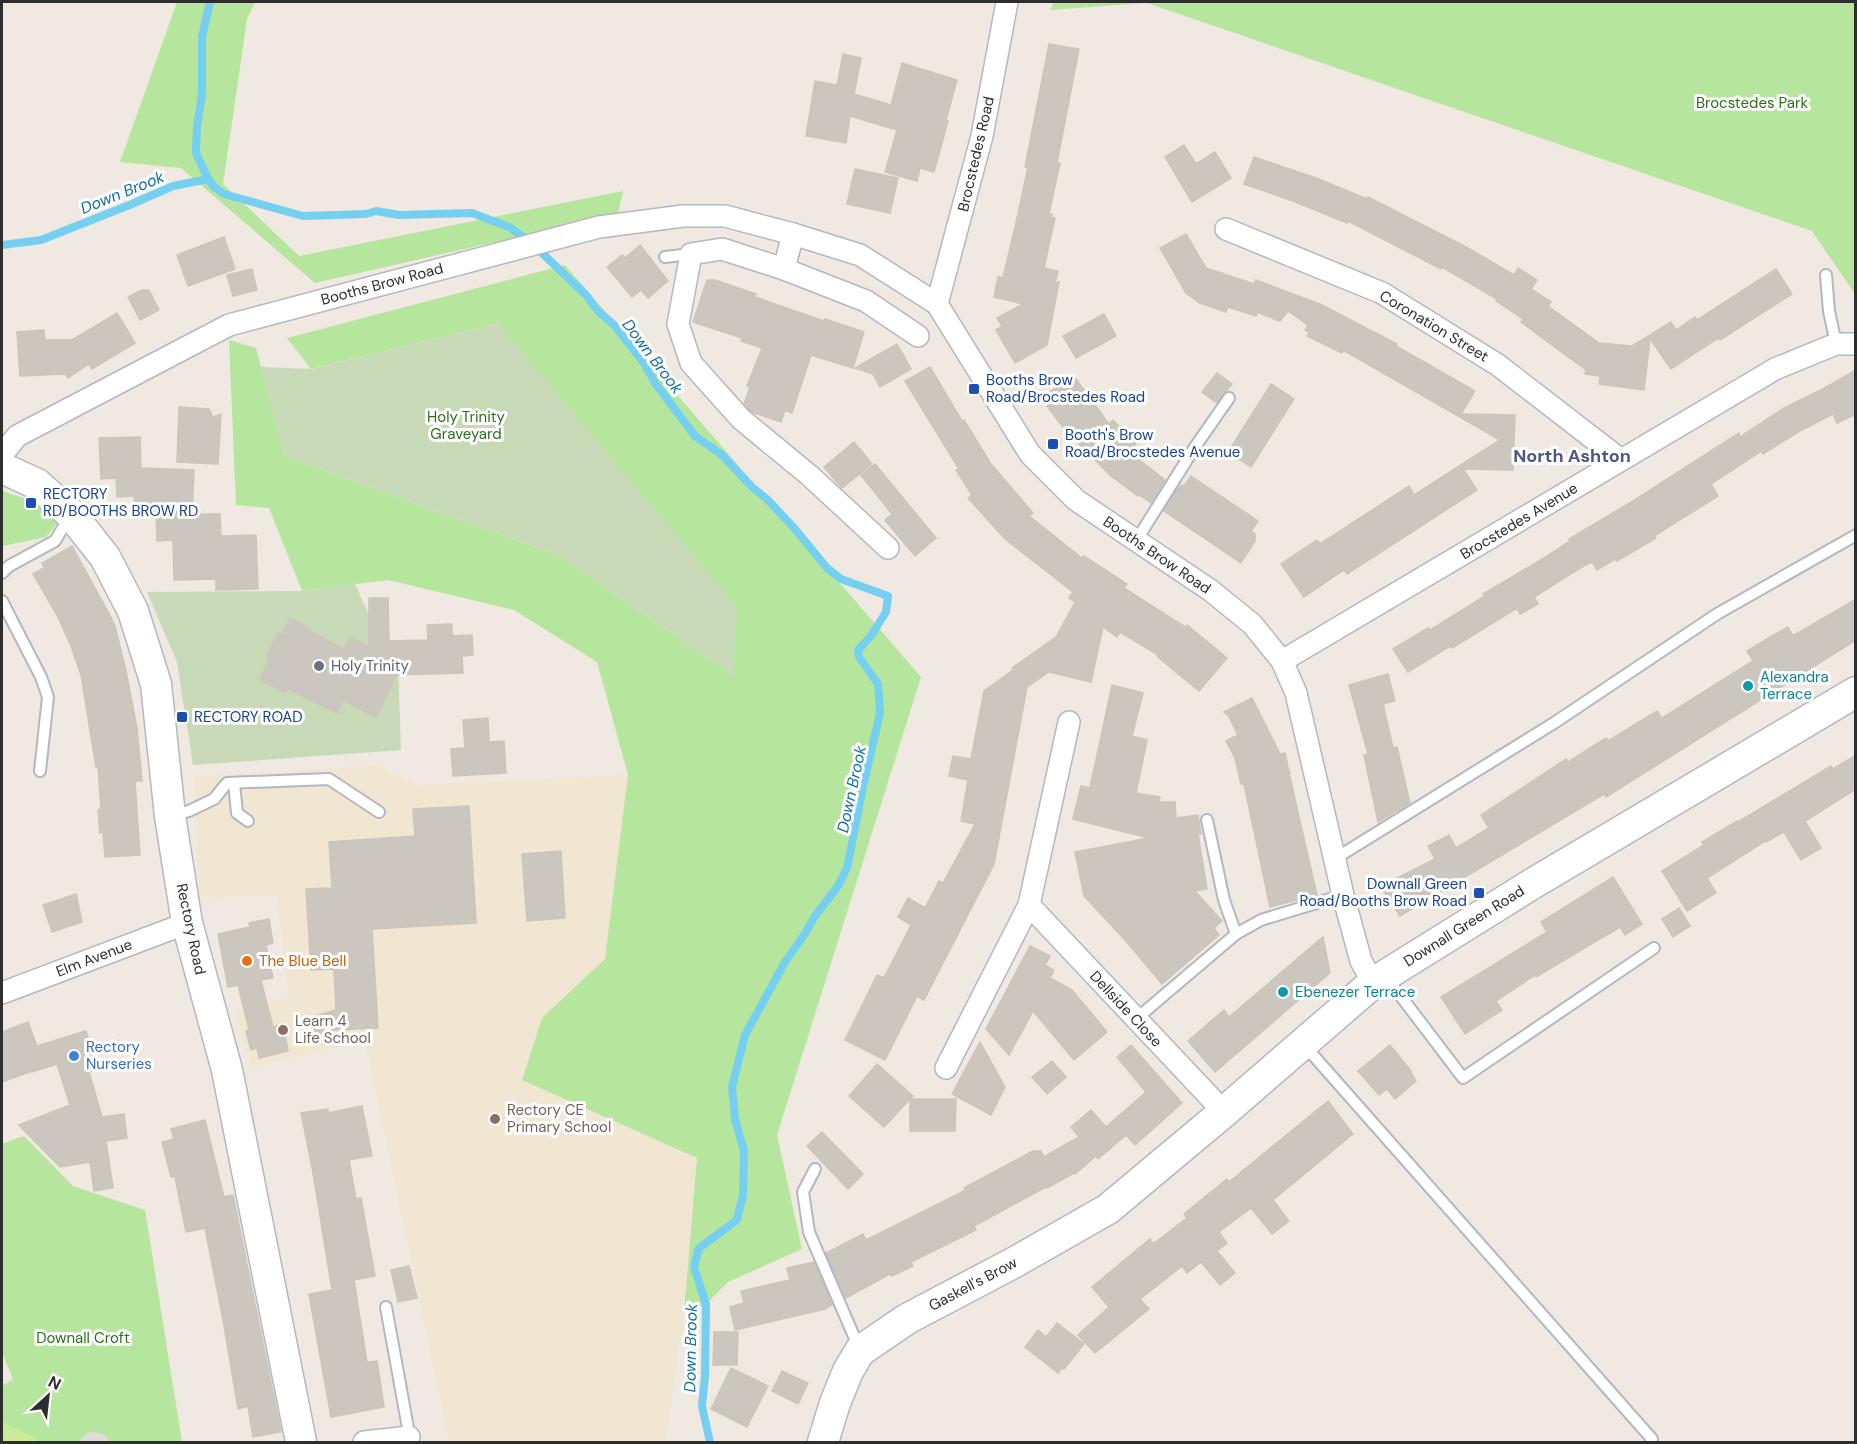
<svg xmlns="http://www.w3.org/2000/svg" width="1857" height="1444" font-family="'DM Sans',sans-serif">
  <rect width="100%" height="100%" fill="#efe9e1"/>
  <path fill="#f0e6d1" d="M380,765L417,785L628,775L605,959L542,1018L522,1080L697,1158L684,1313L666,1442H449L365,1041L251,1067L235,1010L289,997L277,896L200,897L193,777Z"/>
  <g fill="#b6e59e">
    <path d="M177,2H255L247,19L223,184L299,256L623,191L618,214L315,283L181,168L120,162Z"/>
    <path d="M1054,2H1855V294L1812,231L1147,3L1050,10Z"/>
    <path d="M565,265L921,677L777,1135L802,1249L728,1282L706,1304L684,1313L697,1158L522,1080L542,1018L605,959L628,775L597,662L514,610L388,580L302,591L269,508L236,505L229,340L256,348L285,456L560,556L733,675L498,324L311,369L287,338Z"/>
    <path d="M2,491L27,499L58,522L46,537L3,546Z"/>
    <path d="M24,1136L73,1186L145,1210L182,1442H2V1386L13,1379L2,1353V1144Z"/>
  </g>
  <g fill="#c8d9b8">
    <path d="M498,324L737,607L733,675L560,556L285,456L260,367L312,369Z"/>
    <path d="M355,584L380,639L398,665L401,750L193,765L177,662L147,592L302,591Z"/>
  </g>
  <path fill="#c9ec9a" d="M2,1422L36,1438L34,1442H2Z"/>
  <path fill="#dfdcd8" d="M89,1432L100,1433L105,1435L110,1442H79L84,1435Z"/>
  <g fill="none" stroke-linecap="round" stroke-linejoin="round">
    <g stroke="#75cff0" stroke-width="8">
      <path d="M208,179L196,153L197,126L202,94V37L210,2"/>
      <path d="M2,245L41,240L132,204L173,186L208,179L214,187L224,194L303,216L366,214L376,211L399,215L472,213L509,227L528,240"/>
      <path d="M542,253L586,295L597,310L615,326L644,363L655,383L695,436L722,455L752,487L767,499L795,529L827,568L841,579L888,596L886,612L871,636L858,650L859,657L878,684L880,713L863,787L847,868L838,886L815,916L806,932L785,962L745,1035L732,1087L735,1119L744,1151L743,1195L737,1220L699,1248L694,1267L706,1304L705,1376L702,1406L710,1442"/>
    </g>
  </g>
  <g fill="#cbc7bf" stroke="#cbc5ba" stroke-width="1.5">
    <path d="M1049,44L1079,49L1057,163H1060L1049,214H1052L1051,217L1055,218L1044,268L1058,271L1055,284L1059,282L1047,345L1015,363L996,330L1002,326L997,318L1023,304L994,297L998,277L1003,278L1018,214L1028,167H1025Z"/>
    <path d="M843,54L861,58L854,94L891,105L902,63L957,80L946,120L948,121L934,172L920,168L917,181L885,172L897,130L850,116L846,143L806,136L815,81L837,85Z"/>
    <path d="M1184,145L1196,164L1215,152L1231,178L1192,202L1165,157Z"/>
    <path d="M1254,157L1316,178L1367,199L1368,197L1468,248L1514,275L1518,268L1537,280L1531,289L1551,302L1548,306L1599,343L1632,346L1671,322L1676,330L1695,317L1697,320L1776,269L1792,294L1720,340L1718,338L1671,369L1650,339L1644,390L1599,384L1600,376L1585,374L1586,370L1521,322L1523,319L1496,301L1497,299L1442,267L1441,269L1348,221L1347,223L1293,201L1244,184Z"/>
    <path d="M855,169L898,178L890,213L847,204Z"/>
    <path d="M1186,234L1206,268L1254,284L1256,280L1322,305L1397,344L1396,346L1475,391L1461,414L1515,415L1513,470L1463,469L1477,490L1347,574L1344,570L1304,597L1281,564L1317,540L1320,544L1409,486L1414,495L1500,440L1343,350L1342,353L1307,336L1309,332L1305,330L1308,325L1288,311L1280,321L1257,312L1256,316L1228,307L1226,312L1200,303L1186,293L1160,248Z"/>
    <path d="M224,237L235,269L188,286L177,255Z"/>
    <path d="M640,245L668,281L648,298L641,290L632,297L607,267L622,255L625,258Z"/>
    <path d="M252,269L257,290L233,296L227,275Z"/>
    <path d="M707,280H715L756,294L755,297L824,321L825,319L864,332L853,368L811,355L792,413L785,410L781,422L752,412L744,404L750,387L747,386L762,348L741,341L742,338L693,322Z"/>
    <path d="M142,290H149L159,310L140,320L128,297Z"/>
    <path d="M117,313L135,343L92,369L89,364L68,378L66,374L20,376L17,332L44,330L45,340H72Z"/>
    <path d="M1104,314L1116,336L1076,358L1063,336Z"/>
    <path d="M897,344L911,369L880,387L873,374L855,368Z"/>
    <path d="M930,367L962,421L964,420L991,464L1033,513L1029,516L1082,558L1084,556L1127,584L1124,588L1185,627L1187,625L1227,658L1199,691L1159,658L1153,650V652L1120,632L1117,637L1103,627L1091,682L1049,672L1027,687L994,864L924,1000L917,996L885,1060L845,1040L877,975L884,978L911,925L898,917L908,898L925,908L939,881L943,883L975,824L961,821L968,780L949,776L953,756L971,759L984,691L1013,670L1012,668L1056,637L1075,602L1069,598L1073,592L1005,539L968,498L972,495L956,470L959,469L905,381Z"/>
    <path d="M1856,370V414L1837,423L1833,414L1798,432L1763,454L1761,451L1711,484L1718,496L1654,536L1656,538L1617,561L1615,559L1597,570L1592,562L1585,565L1534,597L1538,604L1520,614L1517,608L1452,648L1450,646L1408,672L1393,649L1428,628L1430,630L1485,596L1483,594L1544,558L1570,541L1569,539L1633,501L1739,433L1740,437L1784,408L1821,390Z"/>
    <path d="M1217,373L1232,384L1217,403L1202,392Z"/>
    <path d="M1073,375L1109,424L1113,420L1136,444L1128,451L1165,480L1151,503L1139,495L1138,496L1111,476L1065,430L1047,406L1051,402L1046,395Z"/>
    <path d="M1271,384L1294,399L1251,467L1228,452Z"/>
    <path d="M179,407L209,409L213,417L221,414L218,464L177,462Z"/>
    <path d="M140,437L141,468L194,470L192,514H220L221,536L256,535L258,589L216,590V579L174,580L173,540L157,541L156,513L136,515L134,496L117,497L116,478L101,479L99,438Z"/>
    <path d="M854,442L872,464L842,488L824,467Z"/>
    <path d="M875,464L936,538L915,556L885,520L892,514L861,475Z"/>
    <path d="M1191,476L1258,521L1251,531L1255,534V541L1241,563L1164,511L1177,489L1182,485L1184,486Z"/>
    <path d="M72,546L107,610L115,626L126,671L137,728L142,781H135L140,855L105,857L103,832L100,833L98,810L101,809L98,767H96L81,675L71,646L57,615L33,574L44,568L42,563Z"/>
    <path d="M369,598H388L389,641L428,640L427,625L452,624V636L472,635L473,655L462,656L463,673L396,675L376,717L343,700L337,713L287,688L285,692L260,680L270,656L267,655L278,633L282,635L290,618L308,627L307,630L344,649L350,637L369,647Z"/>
    <path d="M1856,599V640L1606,797L1604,794L1400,916L1381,888L1390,884L1389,882L1435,859L1428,846L1449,835L1456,848L1489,828L1481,815L1566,759L1568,762L1606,738L1608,741L1657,711L1662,718L1753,661L1747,651L1767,639L1788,627L1793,636Z"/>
    <path d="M1388,674L1395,701L1383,704L1393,748L1397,747L1410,803L1378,822L1364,755L1368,754L1349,685Z"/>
    <path d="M1112,685L1143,693L1132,736L1147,740L1136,793L1160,797L1159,802H1175L1176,818L1198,815L1201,834H1198L1207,889L1195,891L1222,921L1214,928L1219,935L1162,984L1125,940L1084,896L1075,852L1149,838L1073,819L1081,786L1090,788Z"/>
    <path d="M1252,698L1280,754L1285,753L1289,772L1291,773H1289L1317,895L1270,907L1244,784H1241L1235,758L1226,741L1238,735L1228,715L1224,712Z"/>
    <path d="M488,718L489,742L504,741L506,773L453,776L451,749L465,748L463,720Z"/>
    <path d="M1856,755V789L1805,821L1821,848L1801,860L1784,832L1766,842L1765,841L1707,878L1716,893L1687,911L1662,871L1704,845L1702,842L1737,821L1738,822L1831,766L1833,769Z"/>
    <path d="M469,806L476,923L372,929L378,1028L335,1030L315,1035L314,1016L336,1010L334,969L311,970L306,889L332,888L329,842L415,836L413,809Z"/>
    <path d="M561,851L565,918L527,921L522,854Z"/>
    <path d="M1613,877L1642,924L1625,935L1620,927L1536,977L1535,975L1496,1001L1502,1010L1465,1034L1441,997L1547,932L1541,922Z"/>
    <path d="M76,894L82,922L52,932L43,905Z"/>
    <path d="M1679,908L1690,926L1673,937L1662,919Z"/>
    <path d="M269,919L273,943L266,945L273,978L261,980L273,1027L283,1024L288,1051L259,1058L257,1048L251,1050L246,1031L249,1030L238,985L228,987L218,934L250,927L249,923Z"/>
    <path d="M1323,937L1330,973L1215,1072L1188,1041L1224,1010L1229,1017Z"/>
    <path d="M1030,946L1050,956L1045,965L1054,970L1050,978L1072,990L1107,1032L1074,1060L1033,1011L1009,1055L986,1029Z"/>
    <path d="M28,1022L37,1046L86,1031L98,1069L89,1072L102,1117L124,1114L127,1138L106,1141L113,1188L94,1191L90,1162L60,1167L19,1125L70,1105L57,1064L32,1072V1071L2,1082V1032Z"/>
    <path d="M980,1042L1005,1087L991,1115L952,1094Z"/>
    <path d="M1131,1045L1182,1103L1135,1145L1126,1135L1098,1159L1096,1156L1075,1174L1074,1173L1047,1188L1046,1187L974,1226L976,1230L911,1262L913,1266L892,1276L890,1274L846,1298L826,1253L863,1234L866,1240L966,1190L964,1188L1033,1151H1041L1044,1157L1079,1137L1071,1127L1091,1110L1106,1127L1146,1092L1117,1057Z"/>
    <path d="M1390,1045L1411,1071H1410L1416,1081L1395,1099L1387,1089L1379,1095L1358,1071Z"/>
    <path d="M1052,1061L1066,1077L1047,1094L1032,1077Z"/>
    <path d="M877,1064L913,1096L910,1099H956L955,1131H910V1099L884,1127L849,1096Z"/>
    <path d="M1328,1101L1353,1134L1273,1200L1289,1221L1272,1234L1251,1208L1219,1232L1227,1243L1217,1251L1235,1273L1220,1285L1201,1262L1187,1273L1182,1266L1140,1299L1149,1309L1095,1353L1078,1335L1109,1307L1092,1287L1150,1239L1153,1244L1187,1218L1184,1214L1227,1179L1229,1182Z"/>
    <path d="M362,1106L372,1156L349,1160L356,1199L361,1198L375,1276L354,1280L367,1362L377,1361L384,1407L331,1417L309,1294L332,1290L312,1167L301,1113L328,1109V1113Z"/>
    <path d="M205,1120L224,1197L233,1195L281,1432L253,1437L248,1406L238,1409L223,1320L205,1228L186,1232L175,1177H171L162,1142L174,1139L171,1129Z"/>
    <path d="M822,1132L863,1174L848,1189L807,1146Z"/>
    <path d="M814,1262L832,1305L825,1309L735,1330L730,1307L744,1303L741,1291L790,1280L787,1268Z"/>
    <path d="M409,1266L417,1298L398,1302L391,1270Z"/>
    <path d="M1057,1323L1084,1344L1064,1369L1062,1368L1058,1373L1025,1347L1038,1330L1046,1337Z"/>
    <path d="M714,1332H738L737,1365H713Z"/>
    <path d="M731,1368L768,1386L747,1427L711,1409Z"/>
    <path d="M782,1371L808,1383L798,1404L772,1391Z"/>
  </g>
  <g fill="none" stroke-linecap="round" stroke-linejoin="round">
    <g stroke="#b4b7c1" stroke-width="14">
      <g id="lane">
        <path d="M665,257L691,254"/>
        <path d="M1826,275L1829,311L1836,344"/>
        <path d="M1136,541L1195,447L1229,398"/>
        <path d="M2,573L9,566L55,541L69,517"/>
        <path d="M2,601L41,677L48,697L40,771"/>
        <path d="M234,783L237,813L248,821"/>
        <path d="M170,816L189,811L214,799L227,783L329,779L379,812"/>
        <path d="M1207,820L1224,900L1236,934"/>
        <path d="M1336,858L1554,723L1717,614L1856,535"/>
        <path d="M1387,978L1463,1078L1654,948"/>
        <path d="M1136,1019L1236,934L1261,920L1343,895"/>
        <path d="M1305,1046L1652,1439L1651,1442"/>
        <path d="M815,1169L803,1192L809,1232L859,1348"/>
        <path d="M386,1307L410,1439"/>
      </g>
    </g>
    <g stroke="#b4b7c1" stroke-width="24">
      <g id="street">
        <path d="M1226,229L1382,293L1498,365L1621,460"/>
        <path d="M784,269L793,234"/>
        <path d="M937,304L982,136L1007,2"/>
        <path d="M2,455L17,436L229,325L599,227L683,216H725L793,234L860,255L937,304L1030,454L1076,500L1210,590L1252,624L1282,661L1296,693L1343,895L1361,961L1373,983"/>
        <path d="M888,548L809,475L741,419L691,363L678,324L691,254L722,249L784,269L866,301L918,336"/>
        <path d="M1282,661L1775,369L1836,344H1856"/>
        <path d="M1029,905L1224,1112"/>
        <path d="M2,993L187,923"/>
        <path d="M946,1068L1029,905L1069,722"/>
        <path d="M364,1442L409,1437"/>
      </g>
    </g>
    <g stroke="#b4b7c1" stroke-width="33">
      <g id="secondary">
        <path d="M2,468L37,484L71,514L105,557L133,611L156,684L170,816L187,923L227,1070L301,1442"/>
        <path d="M823,1442L835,1403L848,1371L860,1351L907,1319L1015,1262L1108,1209L1224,1112L1373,983L1532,884L1856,692"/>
      </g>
    </g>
    <use href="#lane" stroke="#fff" stroke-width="10"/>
    <use href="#street" stroke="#fff" stroke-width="21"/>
    <use href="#secondary" stroke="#fff" stroke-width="30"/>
  </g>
  <g fill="#1a4fb4" stroke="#fff" stroke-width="2">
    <rect x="968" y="383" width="12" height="12" rx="3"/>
    <rect x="1047" y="438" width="12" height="12" rx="3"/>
    <rect x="25" y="497" width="12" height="12" rx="3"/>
    <rect x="176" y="711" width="12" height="12" rx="3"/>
    <rect x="1473" y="887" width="12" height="12" rx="3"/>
  </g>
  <circle fill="#6b7280" stroke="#fff" stroke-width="2" cx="319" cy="666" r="6"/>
  <g fill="#0f9aa8" stroke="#fff" stroke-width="2">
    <circle cx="1748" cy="686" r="6"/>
    <circle cx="1283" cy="992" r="6"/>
  </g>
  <circle fill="#e8710a" stroke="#fff" stroke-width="2" cx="247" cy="961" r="6"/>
  <g fill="#8d6e63" stroke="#fff" stroke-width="2">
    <circle cx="283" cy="1030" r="6"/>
    <circle cx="495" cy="1119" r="6"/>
  </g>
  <circle fill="#3f7fe0" stroke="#fff" stroke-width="2" cx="74" cy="1056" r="6"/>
  <g text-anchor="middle" stroke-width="6" stroke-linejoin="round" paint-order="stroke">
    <g font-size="15" fill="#2c6e1b" stroke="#fff">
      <text x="1752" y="108">Brocstedes Park</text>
      <text x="466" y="422">Holy Trinity<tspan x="466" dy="17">Graveyard</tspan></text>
      <text x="83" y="1343">Downall Croft</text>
    </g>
    <g font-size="15" fill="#2e2e2e" stroke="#fff">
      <text transform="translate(976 154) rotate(-77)" y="5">Brocstedes Road</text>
      <text transform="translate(382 284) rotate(-15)" y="5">Booths Brow Road</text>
      <text transform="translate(1434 326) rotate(31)" y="5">Coronation Street</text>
      <text transform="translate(1519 521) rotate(-31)" y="5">Brocstedes Avenue</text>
      <text transform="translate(1157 555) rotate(34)" y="5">Booths Brow Road</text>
      <text transform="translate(1464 926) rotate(-32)" y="5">Downall Green Road</text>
      <text transform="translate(191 929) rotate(78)" y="5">Rectory Road</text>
      <text transform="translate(94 958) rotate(-21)" y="5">Elm Avenue</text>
      <text transform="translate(1126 1009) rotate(47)" y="5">Dellside Close</text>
      <text transform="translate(973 1284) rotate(-28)" y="5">Gaskell's Brow</text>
    </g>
    <g font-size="15" fill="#164399" stroke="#fff" text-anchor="start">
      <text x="986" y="385">Booths Brow<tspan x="986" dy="17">Road/Brocstedes Road</tspan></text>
      <text x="1065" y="440">Booth's Brow<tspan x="1065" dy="17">Road/Brocstedes Avenue</tspan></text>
      <text x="43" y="499">RECTORY<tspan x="43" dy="17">RD/BOOTHS BROW RD</tspan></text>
      <text x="194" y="722">RECTORY ROAD</text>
      <text x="1467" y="889" text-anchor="end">Downall Green<tspan x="1467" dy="17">Road/Booths Brow Road</tspan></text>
    </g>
    <g font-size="15" fill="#5b616d" stroke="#fff" text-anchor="start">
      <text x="331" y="671">Holy Trinity</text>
    </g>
    <g font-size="15" fill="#0d838f" stroke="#fff" text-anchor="start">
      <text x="1760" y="682">Alexandra<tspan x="1760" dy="17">Terrace</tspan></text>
      <text x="1295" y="997">Ebenezer Terrace</text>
    </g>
    <g font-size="15" fill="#c56008" stroke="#fff" text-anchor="start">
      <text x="259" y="966">The Blue Bell</text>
    </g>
    <g font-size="15" fill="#785e54" stroke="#fff" text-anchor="start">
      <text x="295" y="1026">Learn 4<tspan x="295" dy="17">Life School</tspan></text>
      <text x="507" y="1115">Rectory CE<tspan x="507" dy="17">Primary School</tspan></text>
    </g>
    <g font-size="15" fill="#366cbe" stroke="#fff" text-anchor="start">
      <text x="86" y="1052">Rectory<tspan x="86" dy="17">Nurseries</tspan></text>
    </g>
    <g font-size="16" font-style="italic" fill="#0d6fa3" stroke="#fff">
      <text transform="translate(122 192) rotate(-22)" y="6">Down Brook</text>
      <text transform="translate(653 356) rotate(53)" y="6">Down Brook</text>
      <text transform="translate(851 789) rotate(-78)" y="6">Down Brook</text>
      <text transform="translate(690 1348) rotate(-89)" y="6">Down Brook</text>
    </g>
    <g font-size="18" font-weight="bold" fill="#4d5680" stroke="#fff">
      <text x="1572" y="462">North Ashton</text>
    </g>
  </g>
  <rect width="1857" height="1444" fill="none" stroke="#2e2e2e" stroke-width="6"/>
  <g transform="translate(48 1396) rotate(27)" stroke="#ffffff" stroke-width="4.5" paint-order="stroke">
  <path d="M0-4.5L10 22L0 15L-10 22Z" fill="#2e2e2e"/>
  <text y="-9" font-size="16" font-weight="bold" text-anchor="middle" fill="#2e2e2e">N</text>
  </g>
</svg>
